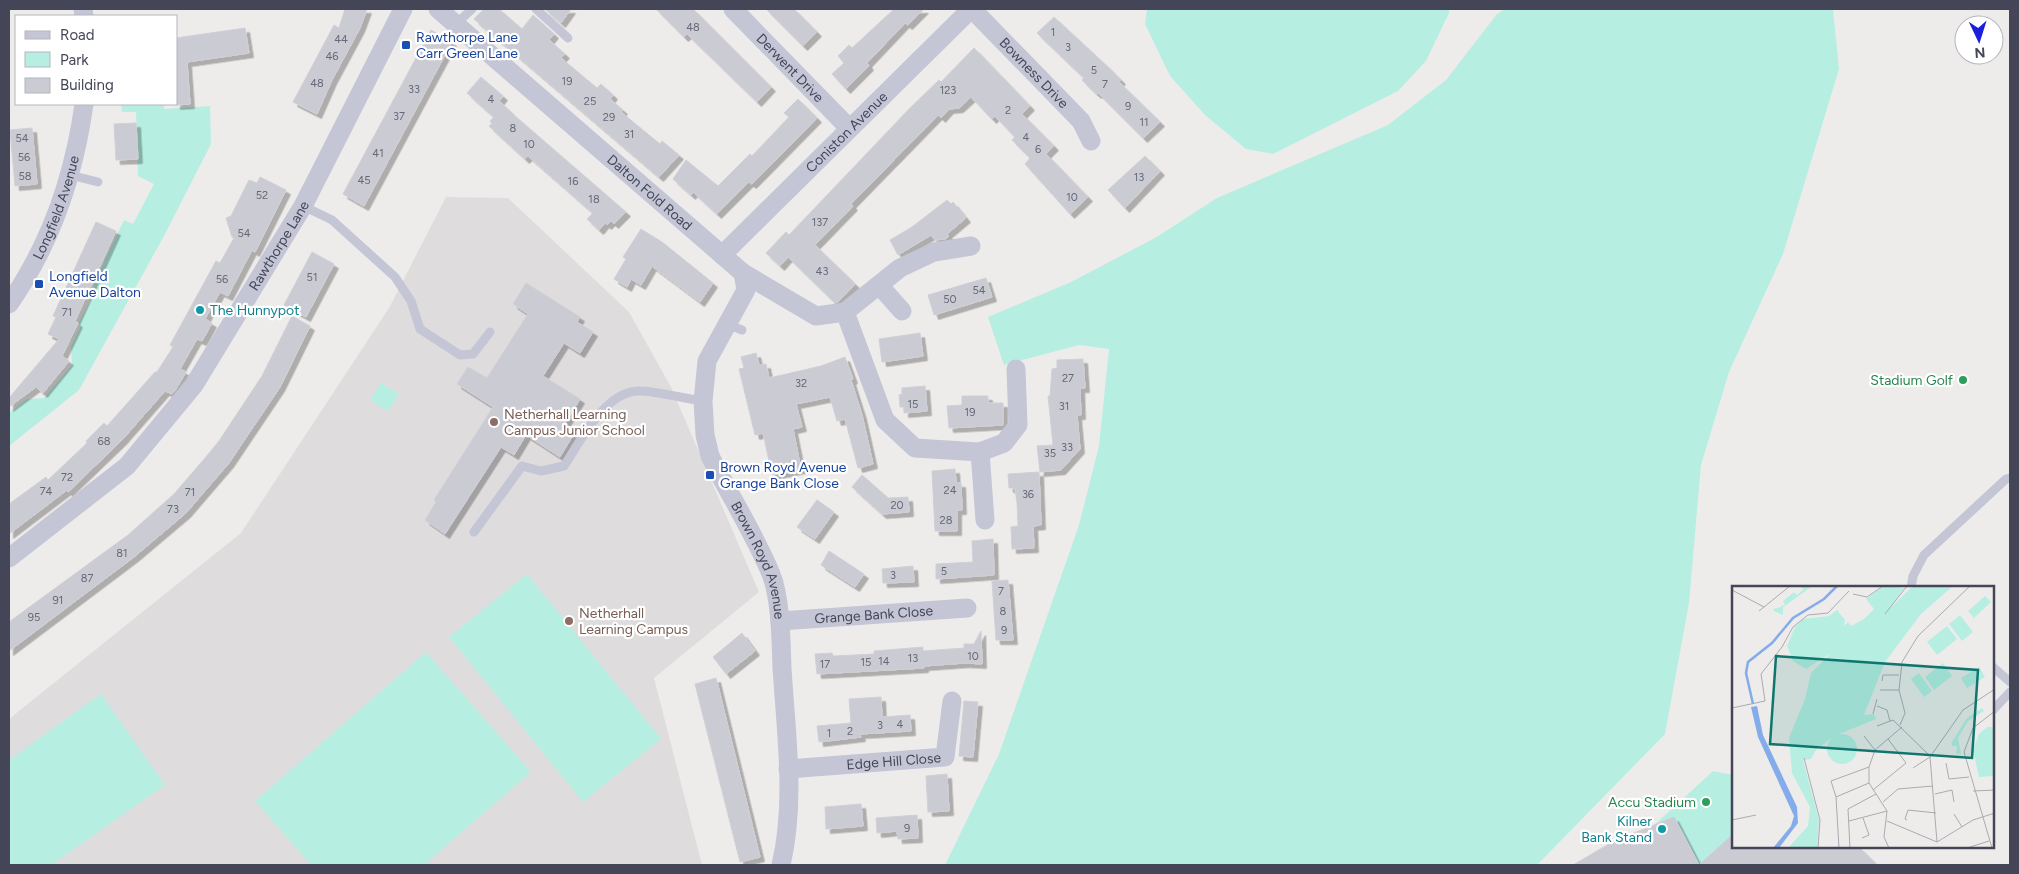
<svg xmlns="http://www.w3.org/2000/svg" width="2019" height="874" font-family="Figtree,sans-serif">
  <defs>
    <filter id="shadow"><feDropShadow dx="4.5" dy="4.5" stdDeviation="0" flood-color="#0004"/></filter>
  </defs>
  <rect width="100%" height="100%" fill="#eeeceb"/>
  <path fill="#dfdcdd" d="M446,197L508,198L629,312L671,387L759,592L654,678L702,865H9V719L241,533L389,308Z"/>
  <g fill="#b7eee2">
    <path d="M1147,9H1449V13L1426,61L1398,91L1273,154L1246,149L1205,115L1170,76L1145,24Z"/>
    <path d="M1505,9H1833L1839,69L1783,254L1729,372L1701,465L1689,603L1665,734L1537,865H945L999,754L1079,525L1099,446L1109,349L1079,345L1004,365L988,317L1071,282L1155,238L1217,198L1388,125L1446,80L1497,14Z"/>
    <path d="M121,104H164V109L210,106L211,144L165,234L79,390L9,446V413L27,399L44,398L72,365L71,346L80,328L79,322L93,295L94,283L124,220L133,224L154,184L138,176L136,112H122Z"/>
    <path d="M381,383L399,394L388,411L370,400Z"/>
    <path d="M527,574L661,739L583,802L449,637Z"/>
    <path d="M426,652L531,772L424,865H311L255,801Z"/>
    <path d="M101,694L165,785L51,865H9V760Z"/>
    <path d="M1713,771L1733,775V848H1860L1876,865H1576L1650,829Z"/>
  </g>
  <g fill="#cbcbd3" stroke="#d0cfd7" filter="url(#shadow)">
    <path d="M345,9H367L360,28L332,80L317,114L293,102L334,25L339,28Z"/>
    <path d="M484,9H499L522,29L533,15L554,34L549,40L565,54L561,58L597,88L601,84L613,95L610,99L623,110L621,112L660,144L662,141L679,155L659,177L474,19Z"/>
    <path d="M545,9H571L561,23Z"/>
    <path d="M656,9H693L771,87L757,102L687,34L684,37Z"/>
    <path d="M766,9H794L817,32L803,46Z"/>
    <path d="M891,9H924L908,25L905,23L867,63L869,66L846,89L832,74L844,63L838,56L849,45L852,48L893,10Z"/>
    <path d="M1054,17L1109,68L1121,80L1119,82L1160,122L1143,138L1098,93L1097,94L1090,88L1082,80L1084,78L1037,33Z"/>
    <path d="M245,28L249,53L187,62L190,104L176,105V38Z"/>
    <path d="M431,30L452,42L364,206L343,194Z"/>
    <path d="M974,48L1030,106L1022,114L1054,146L1046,154L1088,197L1070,214L1025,164L1030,158L1012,140L1015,137L995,116L992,119L971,97L959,108L949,109L941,118L938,115L851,204L853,206L815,245L855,284L838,302H834L788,257L780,266L766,253L786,232L789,235L910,108L939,80L941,82Z"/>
    <path d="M481,77L503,96L499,101L515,116L626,212L614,224L611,221L607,225L605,223L599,230L587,219L593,213L528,156L525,159L489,126L492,124L490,121L494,117L467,93Z"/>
    <path d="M798,99L817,118L752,184L749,182L717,214L693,192L691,195L673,179L686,160L718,186L750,154L752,156L789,117L784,113Z"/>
    <path d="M136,123L138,159L116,160L114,124Z"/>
    <path d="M32,128L37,184L15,186L10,130Z"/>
    <path d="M1145,156L1160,171L1125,208L1108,190Z"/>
    <path d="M260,177L286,190L255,252L252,250L228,296L220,292L205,319L212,323L202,341L197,339L180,369L186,372L176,389L172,394L165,391L122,440L68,492L67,490L9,534V504L46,477L48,480L87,443L86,441L104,423L107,426L155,372H157L173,347L170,345L216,261L220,263L234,238L232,237L226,218L231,216L249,180L257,183Z"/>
    <path d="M947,200L951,204L953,202L966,218L947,234L949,236L945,239L935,240L931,235L898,255L890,240L912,227Z"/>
    <path d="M96,222L116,231L75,321L78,323L62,356L69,361L43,393L36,387L9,407V398L59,339L48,334L56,317L53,316Z"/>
    <path d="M641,229L662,242L713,283L700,302L652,266L641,285L631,279L627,287L614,279L626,259L623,257Z"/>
    <path d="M312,252L334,264L306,317L284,305Z"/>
    <path d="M986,278L992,297L934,315L928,295Z"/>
    <path d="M526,283L580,317L577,322L593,332L580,353L564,343L543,376L580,399L564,425L575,432L560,457L526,435L514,455L501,447L445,534L425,520L436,502L434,500L493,407L457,384L468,367L487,378L528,314L513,304Z"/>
    <path d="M292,316L310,326L280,387L229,463L186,513L134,557L9,651V622L128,535L174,494L205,458L219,441L262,376Z"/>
    <path d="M920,333L923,356L882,362L879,339Z"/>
    <path d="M756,353L759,365L766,364L769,378L821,366L845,357L853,379L851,380L862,415L873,464L858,468L845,419L837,421L830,397L796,404L802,427L793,429L801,469L772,475L763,433L755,435L739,369L744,368L741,357Z"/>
    <path d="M1083,359L1085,388H1080L1081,415H1077L1080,449L1061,470L1040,472L1037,446L1053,445L1048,396H1050L1052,369L1057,368V360Z"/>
    <path d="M925,386L927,411L904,413V407H900L899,395L902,394V388Z"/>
    <path d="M962,396H988V403H1003V425L949,428L947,406L962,405Z"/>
    <path d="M955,469L956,483H961L962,510H957V531H935L932,471Z"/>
    <path d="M1039,472L1041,525L1033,526L1034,548L1012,549L1011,527L1018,526L1017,503L1015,488H1009L1008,474Z"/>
    <path d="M862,475L888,498L908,497L909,512L882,514L852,487Z"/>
    <path d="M817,500L834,512L815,539L797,527Z"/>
    <path d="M993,539L994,575L936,579V564L973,562L972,541Z"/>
    <path d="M829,551L864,574L855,587L821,565Z"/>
    <path d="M913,566L914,582L883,583L882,569Z"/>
    <path d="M1008,580L1013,640H996L992,581Z"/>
    <path d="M981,631L982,664L965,663L924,666V668L817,674L815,654L832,653L833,656L874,654V651L923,647V651L964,648V644H974Z"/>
    <path d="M742,633L755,651L726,674L713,657Z"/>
    <path d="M716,678L760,857L740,862L695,684Z"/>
    <path d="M881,697L882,717L910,715L911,731L860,734L861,737L819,742L817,726L851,723L849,699Z"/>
    <path d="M964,701L978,702L973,757L959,756Z"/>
    <path d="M947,774L949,811L928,812L926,776Z"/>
    <path d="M861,804L863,826L826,829L825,807Z"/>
    <path d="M917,815L918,838L898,839L897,831L877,833L876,818Z"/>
    <path d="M1674,817L1699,865H1573L1614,841Z"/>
    <path d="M1733,834V848H1860L1877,865H1699Z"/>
  </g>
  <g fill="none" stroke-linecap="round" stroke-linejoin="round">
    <g stroke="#c4c6d6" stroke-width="9">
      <path d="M536,9L568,38"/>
      <path d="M456,24L472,9"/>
      <path d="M70,175L98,182"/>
      <path d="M303,206L332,220L395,277L411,301L420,329L460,355L473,354L490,332"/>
      <path d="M727,324L742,330"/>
      <path d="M474,532L522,466L541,471L564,466C580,442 604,393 637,391C654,390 685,399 703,401"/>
      <path d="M1911,588L1913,576L1924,555L2006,479L2010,478"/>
      <path d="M1993,667L2010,682"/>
      <path d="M1993,710L2010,692"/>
    </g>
    <g stroke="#c4c6d6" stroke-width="19">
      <path d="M83,9L84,16"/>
      <path id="s1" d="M438,9L743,273L816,316L845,312L900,268L934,252L971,246"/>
      <path id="s2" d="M733,9L849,128"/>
      <path id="s3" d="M972,9L1081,121L1091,141"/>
      <path id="s4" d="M722,255L971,9"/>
      <path id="s5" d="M743,273L746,290L707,361L703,401L705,435L710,456C729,494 755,535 771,574C781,599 781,642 782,668C786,733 796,802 781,865"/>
      <path d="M879,285L902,311"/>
      <path id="s6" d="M9,304C51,244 74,176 84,104"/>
      <path d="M845,312L885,420L915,448L980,452L1004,443L1018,425L1016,369"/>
      <path d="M980,452L985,520"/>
      <path id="s7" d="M9,558L127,466L194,385L303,206L403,9"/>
      <path id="s8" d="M780,621L967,608"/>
      <path id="s9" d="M788,769L945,757L952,701"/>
    </g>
  </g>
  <g fill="#1a4fb4" stroke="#fff" stroke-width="2">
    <rect x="401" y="40" width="10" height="10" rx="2.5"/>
    <rect x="34" y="279" width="10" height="10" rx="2.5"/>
    <rect x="705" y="470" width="10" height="10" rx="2.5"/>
  </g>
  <g fill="#0f9aa8" stroke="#fff" stroke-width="2">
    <circle cx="200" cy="310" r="5"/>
    <circle cx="1662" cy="829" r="5"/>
  </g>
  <g fill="#2e9e5b" stroke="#fff" stroke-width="2">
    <circle cx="1963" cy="380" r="5"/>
    <circle cx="1706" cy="802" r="5"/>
  </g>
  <g fill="#8d6e63" stroke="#fff" stroke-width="2">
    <circle cx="494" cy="422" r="5"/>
    <circle cx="569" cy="621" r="5"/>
  </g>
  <g text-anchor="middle" stroke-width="4.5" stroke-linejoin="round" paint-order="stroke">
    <g font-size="11" fill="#666777">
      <text x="693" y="31">48</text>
      <text x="1053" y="36">1</text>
      <text x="341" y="43">44</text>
      <text x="1068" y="51">3</text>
      <text x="332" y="60">46</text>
      <text x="1094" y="74">5</text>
      <text x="567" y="85">19</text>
      <text x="317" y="87">48</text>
      <text x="1105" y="88">7</text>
      <text x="414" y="93">33</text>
      <text x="948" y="94">123</text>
      <text x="491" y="103">4</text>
      <text x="590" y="105">25</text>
      <text x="1128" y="110">9</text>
      <text x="1008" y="114">2</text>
      <text x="399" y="120">37</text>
      <text x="609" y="121">29</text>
      <text x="1144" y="126">11</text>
      <text x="513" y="132">8</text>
      <text x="629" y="138">31</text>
      <text x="1026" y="141">4</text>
      <text x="22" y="142">54</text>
      <text x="529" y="148">10</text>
      <text x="1038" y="153">6</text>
      <text x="378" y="157">41</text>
      <text x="24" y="161">56</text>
      <text x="25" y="180">58</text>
      <text x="1139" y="181">13</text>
      <text x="364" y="184">45</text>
      <text x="573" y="185">16</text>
      <text x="262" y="199">52</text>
      <text x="1072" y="201">10</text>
      <text x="594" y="203">18</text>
      <text x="820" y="226">137</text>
      <text x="244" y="237">54</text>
      <text x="822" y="275">43</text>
      <text x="312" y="281">51</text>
      <text x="222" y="283">56</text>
      <text x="979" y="294">54</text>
      <text x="950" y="303">50</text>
      <text x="67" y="316">71</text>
      <text x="1068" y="382">27</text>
      <text x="801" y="387">32</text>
      <text x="913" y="408">15</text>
      <text x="1064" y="410">31</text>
      <text x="970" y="416">19</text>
      <text x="104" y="445">68</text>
      <text x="1067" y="451">33</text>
      <text x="1050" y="457">35</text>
      <text x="67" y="481">72</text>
      <text x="950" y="494">24</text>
      <text x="46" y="495">74</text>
      <text x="190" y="496">71</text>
      <text x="1028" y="498">36</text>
      <text x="897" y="509">20</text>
      <text x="173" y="513">73</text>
      <text x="946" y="524">28</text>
      <text x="122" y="557">81</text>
      <text x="944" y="575">5</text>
      <text x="893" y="579">3</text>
      <text x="87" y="582">87</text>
      <text x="1001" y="595">7</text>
      <text x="58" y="604">91</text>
      <text x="1003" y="615">8</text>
      <text x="34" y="621">95</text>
      <text x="1004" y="634">9</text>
      <text x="973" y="660">10</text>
      <text x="913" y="662">13</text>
      <text x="884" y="665">14</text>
      <text x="866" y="666">15</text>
      <text x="825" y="668">17</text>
      <text x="900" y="728">4</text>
      <text x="880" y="729">3</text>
      <text x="850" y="735">2</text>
      <text x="829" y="737">1</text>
      <text x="907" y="832">9</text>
    </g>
    <g font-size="14" fill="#164399" stroke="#fff" text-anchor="start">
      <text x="416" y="42">Rawthorpe Lane<tspan x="416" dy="16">Carr Green Lane</tspan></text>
      <text x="49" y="281">Longfield<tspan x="49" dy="16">Avenue Dalton</tspan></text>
      <text x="720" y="472">Brown Royd Avenue<tspan x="720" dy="16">Grange Bank Close</tspan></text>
    </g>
    <g font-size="14" fill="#444658" stroke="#fff">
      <text dy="5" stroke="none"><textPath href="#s2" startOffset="82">Derwent Drive</textPath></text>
      <text dy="5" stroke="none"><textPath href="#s3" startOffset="89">Bowness Drive</textPath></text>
      <text dy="5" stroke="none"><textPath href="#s4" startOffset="175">Coniston Avenue</textPath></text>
      <text dy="5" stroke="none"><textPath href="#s1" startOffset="280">Dalton Fold Road</textPath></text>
      <text dy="5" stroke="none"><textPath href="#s6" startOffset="108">Longfield Avenue</textPath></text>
      <text dy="5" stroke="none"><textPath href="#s7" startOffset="418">Rawthorpe Lane</textPath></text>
      <text dy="5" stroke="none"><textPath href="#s5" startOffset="310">Brown Royd Avenue</textPath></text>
      <text dy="5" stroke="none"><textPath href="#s8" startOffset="94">Grange Bank Close</textPath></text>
      <text dy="5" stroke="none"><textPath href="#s9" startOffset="106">Edge Hill Close</textPath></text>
    </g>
    <g font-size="14" fill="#0d838f" stroke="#fff" text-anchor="start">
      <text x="210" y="315">The Hunnypot</text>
      <text x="1652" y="826" text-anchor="end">Kilner<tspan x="1652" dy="16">Bank Stand</tspan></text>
    </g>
    <g font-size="14" fill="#27864d" stroke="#fff" text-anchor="end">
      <text x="1953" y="385">Stadium Golf</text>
      <text x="1696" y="807">Accu Stadium</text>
    </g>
    <g font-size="14" fill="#785e54" stroke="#fff" text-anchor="start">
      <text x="504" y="419">Netherhall Learning<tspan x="504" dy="16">Campus Junior School</tspan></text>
      <text x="579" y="618">Netherhall<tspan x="579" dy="16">Learning Campus</tspan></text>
    </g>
  </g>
  <g transform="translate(1732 586)">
    <rect width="262" height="262" fill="#eeeceb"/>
    <path d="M69,0H88L79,1L51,21V29L42,25L41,23L49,21L53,18L51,15L62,6L65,9L71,4ZM152,0L172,2L157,23L181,0H221L189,28L153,76L132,129L142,128L144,133L102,150L84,164L79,173L71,174L87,234L85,262H56L76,240L78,221L60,187L57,152L73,113L79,87L99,67L74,83L61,75L55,60L63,41L71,33L97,30L105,24L113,34L112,40L116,36L119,40L132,33L142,23L134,13ZM253,10L259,16L242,32L236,25ZM228,29L241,46L230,55L217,38ZM215,40L225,53L205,69L195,56ZM211,77L220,90L202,104L193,91ZM247,81L253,91L235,102L229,92ZM187,87L200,105L192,111L179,93ZM250,122L252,125L236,135L226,152L229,168H224L225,160H220V156L235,132ZM255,141H262V190L247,191L241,164L247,148ZM95 163a15 15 0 1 1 30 0a15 15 0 1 1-30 0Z" fill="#b7eee2"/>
    <path d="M25,120L31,149L65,221L66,237L47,262H41L59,240L62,230L26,151L19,121Z" fill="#84aceb"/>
    <path fill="none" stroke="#84aceb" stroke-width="2.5" d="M21,118L14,87L16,76L40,57L61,32L92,13L105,0"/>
    <path fill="none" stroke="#aaaab0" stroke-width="1" d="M0,4L32,21M121,8L135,11L151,0M27,25L58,0M153,28L175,0M150,95L151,89H167M148,104H167M145,120L155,124L158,135M0,122L33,115L29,88L50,61L61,41L76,29L96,27L117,5M141,128L145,113M168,139L173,127L167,104L170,76L186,50L238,0M145,140L161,134L198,170M132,150L143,164M198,171L205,256M72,172L88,234L86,262M214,177L217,193L237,191M181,182L198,171L231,124L263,103M141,204L174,177L156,153M241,205L263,204M203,208L220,204L222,216M104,211L99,195L137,181M151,216L166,203L201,200M222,228L230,241M0,234L24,229M175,234L173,233L176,224L204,227M117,235L155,225M155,235L205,256M130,252L137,249L131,232M205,256L241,234L263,227M107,262L104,211L137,197M118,262L116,223L144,208M157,262L152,251L155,225L137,197V181L143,164L170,141M235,262L257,255M260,262L232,166L241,142L263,125"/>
    <path fill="#0f766e" fill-opacity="0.15" stroke="#0f766e" stroke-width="2.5" d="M44,70L246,84L240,172L38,158Z"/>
    <rect width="262" height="262" fill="none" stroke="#444658" stroke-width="2.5"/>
  </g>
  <rect width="2019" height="874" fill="none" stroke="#444658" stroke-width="20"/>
  <rect x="15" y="15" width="162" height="90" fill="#ffffff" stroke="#b4b5bc"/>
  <rect x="25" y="31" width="25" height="8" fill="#c4c6d6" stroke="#b4b5bc"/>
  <text x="60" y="40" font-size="15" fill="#444658">Road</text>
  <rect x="25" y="52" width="25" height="15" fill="#b7eee2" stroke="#b4b5bc"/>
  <text x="60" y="65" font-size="15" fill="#444658">Park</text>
  <rect x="25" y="78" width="25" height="15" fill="#cbcbd3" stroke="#b4b5bc"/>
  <text x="60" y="90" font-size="15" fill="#444658">Building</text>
  <g transform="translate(1979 40) rotate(176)"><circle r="24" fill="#ffffff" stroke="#b4b5bc"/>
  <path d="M0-4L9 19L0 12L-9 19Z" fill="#1820db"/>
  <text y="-8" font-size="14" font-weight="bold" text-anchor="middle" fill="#444658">N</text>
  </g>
</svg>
